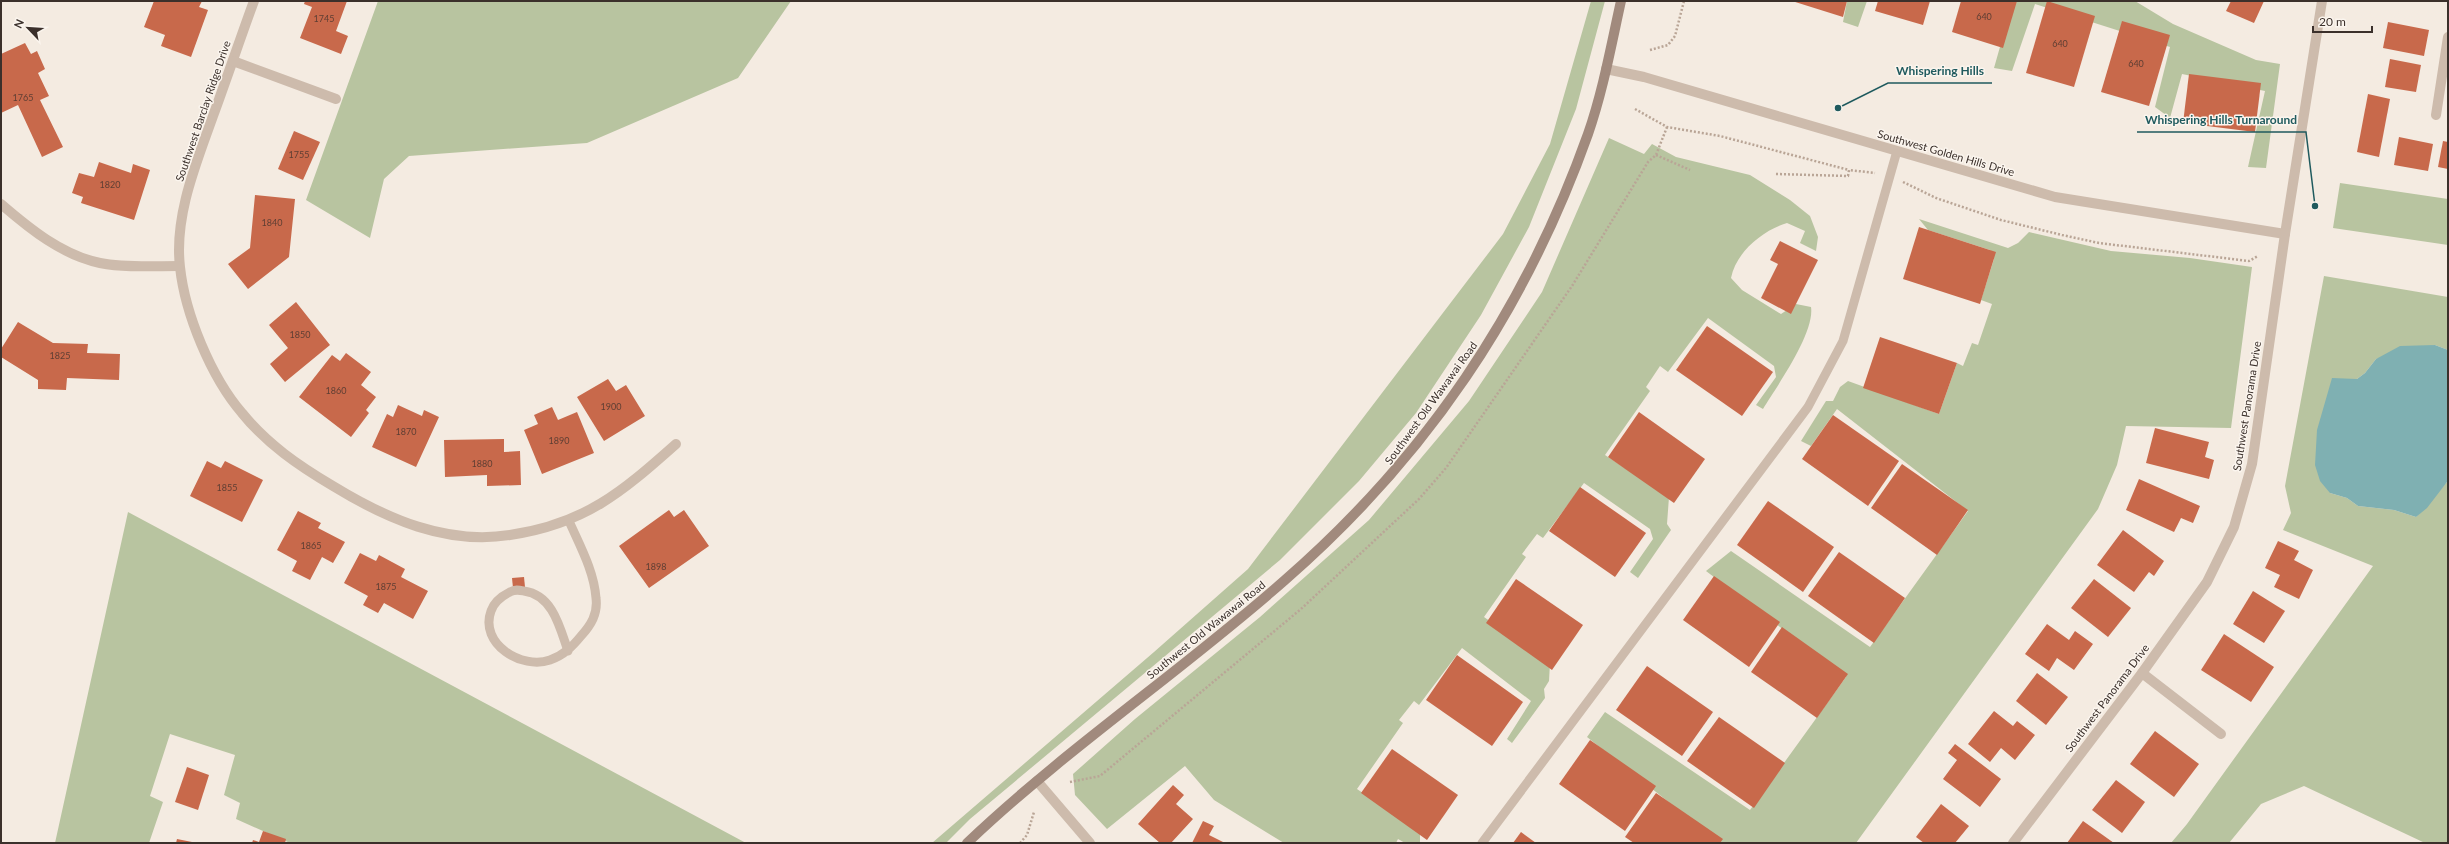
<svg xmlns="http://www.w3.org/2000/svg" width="2449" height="844" font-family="Lato,sans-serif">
  <rect width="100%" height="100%" fill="#f4ebe1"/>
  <g fill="#b8c4a0">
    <path d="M378,1H791L738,78L587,143L409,156L384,179L370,238L306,200Z"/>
    <path d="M1591,1H1605L1576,109L1529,227L1481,315L1416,413L1359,481L1280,560L970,819L946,843H932L1154,652L1248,569L1503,234L1550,144Z"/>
    <path d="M1847,1H1867L1858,27L1843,22Z"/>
    <path d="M2013,1H2135L2173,24L2256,60L2280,64L2266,168L2248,167L2265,91L2182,74L2170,118L2155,107L2170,47L2035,4L2012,71L1994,68Z"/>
    <path d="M1609,138L1644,154L1652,144L1676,157L1750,175L1790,200L1810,216L1818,237L1816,251L1800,243L1805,231L1787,223C1763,230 1736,252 1731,278L1742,290L1781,314L1796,304L1811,307C1815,333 1777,386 1763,409L1756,405L1776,377L1774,366L1708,318L1668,372L1660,366L1646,387L1650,391L1605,455L1669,497L1667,524L1671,530L1638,578L1630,572L1653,539L1650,529L1584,483L1543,538L1537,534L1522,554L1526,557L1484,617L1550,663L1549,681L1544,689L1545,698L1512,743L1507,739L1531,701L1462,648L1419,705L1414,701L1399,720L1403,723L1357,789L1420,832V842L1423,843H1405L1398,839L1396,843H1284L1214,800L1185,766L1107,829L1075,795L1073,774L1135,719L1260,617L1369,520L1469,401L1542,292Z"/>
    <path d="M2340,183L2448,199V245L2333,228Z"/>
    <path d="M1919,219L2008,248L2018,243L2029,232L2111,251L2190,258L2252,267L2231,428L2126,426L2117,465L2098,509L1856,843H1720L1587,737L1605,712L1750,810L1846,677L1706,571L1731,551L1870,647L1968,511L1837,409L1811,446L1801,441L1826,401H1833L1840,387L1848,381L1939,414L1957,363L1963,366L1972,343L1978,345L1992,304L1981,300L1994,259L1990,250L1928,230Z"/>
    <path d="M2324,276L2448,297V350L2435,345L2376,359L2365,373L2357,379L2330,493L2347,498L2358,506L2394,510L2416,517L2447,482L2448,467V843H2425L2304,786L2261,804L2229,843H2171L2187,824L2373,566L2283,530L2291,513L2285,486Z"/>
    <path d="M128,512L746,843H290L236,819L240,803L224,795L235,755L170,734L150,796L163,802L149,843H55Z"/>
  </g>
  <path fill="#7fb0b2" d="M2435,345L2448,350L2447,482L2427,508L2416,517L2394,510L2358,506L2347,498L2330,493L2320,481L2315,465L2317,430L2332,378L2357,379L2365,373L2376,359L2400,346Z"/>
  <g fill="#c8694b">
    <path d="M154,1H202L199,7L208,10L191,57L161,46L165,35L144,27Z"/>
    <path d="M305,1H347L336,31L348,36L341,54L300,38L312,7L304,4Z"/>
    <path d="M1792,1H1847L1843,17Z"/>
    <path d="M1878,1H1930L1923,25L1875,11Z"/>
    <path d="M1961,1H2017L2003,48L1952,32Z"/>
    <path d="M2047,1L2095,16L2074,87L2026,73Z"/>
    <path d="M2231,1H2264L2254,23L2226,11Z"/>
    <path d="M2122,21L2170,35L2149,106L2101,92Z"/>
    <path d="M2388,22L2429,30L2424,56L2383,48Z"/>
    <path d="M25,43L31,54L37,51L45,69L38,73L49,96L40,100L63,147L42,157L18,105L1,113V54Z"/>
    <path d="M2390,59L2421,65L2416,92L2385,87Z"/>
    <path d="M2189,74L2261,83L2255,132L2183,123Z"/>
    <path d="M2368,94L2390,99L2379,157L2357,152Z"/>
    <path d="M294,131L320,142L303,180L278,169Z"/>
    <path d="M2399,137L2433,144L2428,171L2394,165Z"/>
    <path d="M2443,141L2448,142V169L2438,167Z"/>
    <path d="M99,162L131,173L133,164L150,170L134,220L81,203L83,197L72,193L79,173L94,177Z"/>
    <path d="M255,195L295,199L289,257L248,289L228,264L250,248Z"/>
    <path d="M1919,227L1996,252L1980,304L1903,279Z"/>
    <path d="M1780,241L1818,260L1791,314L1761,298L1778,264L1770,260Z"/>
    <path d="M296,302L330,345L285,382L270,364L288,348L269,325Z"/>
    <path d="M18,322L53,343L88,344L87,353L120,354L119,380L67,378L66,390L38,389V380L1,357V349Z"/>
    <path d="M1707,326L1773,372L1742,416L1676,370Z"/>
    <path d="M1880,337L1957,363L1939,414L1863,388Z"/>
    <path d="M346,353L371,372L361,385L376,397L366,410L369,413L351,437L299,397L332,355L340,361Z"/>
    <path d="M608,379L616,391L626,385L645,416L604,441L577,397Z"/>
    <path d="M398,405L422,416L424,410L439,417L416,467L372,447L387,414L393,417Z"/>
    <path d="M552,407L558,420L577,412L594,453L542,474L524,430L538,424L534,415Z"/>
    <path d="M1639,412L1705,459L1674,503L1608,457Z"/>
    <path d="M1833,415L1899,461L1868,506L1802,459Z"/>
    <path d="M2155,428L2209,442L2205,457L2214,460L2209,479L2146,463Z"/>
    <path d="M504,439V452L520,451L521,485L487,486V475L445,477L444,440Z"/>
    <path d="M207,461L221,468L225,461L263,480L242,522L190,496Z"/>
    <path d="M1902,464L1968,510L1937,555L1871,508Z"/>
    <path d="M2139,479L2200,506L2193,523L2181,518L2174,532L2126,510Z"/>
    <path d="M1580,487L1646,533L1615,577L1549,531Z"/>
    <path d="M1768,501L1834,547L1803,592L1737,545Z"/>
    <path d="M669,510L674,517L684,510L709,546L649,588L619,546Z"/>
    <path d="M298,511L321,523L318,528L345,542L333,563L322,557L310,580L292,571L297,561L277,550Z"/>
    <path d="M2123,530L2164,561L2154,576L2149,572L2134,592L2097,565Z"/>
    <path d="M2278,541L2299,551L2294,560L2313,570L2299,599L2274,587L2280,575L2265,568Z"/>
    <path d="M1839,552L1905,598L1874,643L1808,596Z"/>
    <path d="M360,553L376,561L379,555L405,569L401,577L428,591L413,619L384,603L378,613L363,605L368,596L344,583Z"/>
    <path d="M1714,576L1780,622L1749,667L1683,620Z"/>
    <path d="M524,577L525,587L513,588L512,578Z"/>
    <path d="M1516,579L1583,625L1552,670L1486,623Z"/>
    <path d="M2094,579L2131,608L2108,637L2071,608Z"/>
    <path d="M2253,591L2285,611L2264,643L2233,624Z"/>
    <path d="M2047,624L2069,640L2075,631L2093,644L2074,670L2057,658L2049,671L2025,654Z"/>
    <path d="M1782,627L1848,674L1817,718L1751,672Z"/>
    <path d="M2224,634L2274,667L2251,702L2201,670Z"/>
    <path d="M1457,655L1523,702L1492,746L1426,700Z"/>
    <path d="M1647,666L1713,712L1682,756L1616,710Z"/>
    <path d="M2037,673L2068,697L2046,725L2016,701Z"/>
    <path d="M1994,711L2013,726L2017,721L2035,735L2015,760L2001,748L1990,762L1968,744Z"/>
    <path d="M1719,717L1785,763L1754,808L1687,761Z"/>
    <path d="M2155,731L2199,764L2174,797L2130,764Z"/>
    <path d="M1590,740L1656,786L1625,831L1559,784Z"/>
    <path d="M1955,744L2001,779L1980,807L1943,779L1957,760L1948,753Z"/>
    <path d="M1392,749L1458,795L1427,840L1361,793Z"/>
    <path d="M187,767L209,775L198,810L175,802Z"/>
    <path d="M2116,780L2145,802L2122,833L2092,810Z"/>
    <path d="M1173,785L1184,795L1176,804L1193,819L1171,843H1160L1138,824Z"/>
    <path d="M1656,793L1723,839L1720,843H1634L1625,837Z"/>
    <path d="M1941,804L1969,826L1955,843H1924L1916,837Z"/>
    <path d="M1203,821L1214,826L1209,835L1225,843H1192Z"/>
    <path d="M2083,821L2114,843H2067Z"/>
    <path d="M263,831L286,839L285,843H252L253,840L259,842Z"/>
    <path d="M1521,832L1536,843H1513Z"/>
    <path d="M177,839L192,842V843H176Z"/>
  </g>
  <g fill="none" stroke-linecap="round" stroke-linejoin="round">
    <g stroke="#b9a596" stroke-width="2.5" stroke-dasharray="2 2" stroke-linecap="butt">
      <path d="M1650,50L1668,45L1675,36L1684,1"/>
      <path d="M1635,109L1667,127L1720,136L1849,170"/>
      <path d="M1656,155L1690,170"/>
      <path d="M1776,174L1848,176L1849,170L1875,173"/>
      <path d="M1903,182L1936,198L2001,220L2062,235L2099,243L2249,261L2258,256"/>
      <path d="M1070,782L1100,776L1301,609L1419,499L1446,468L1572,286L1648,162L1656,155L1667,127"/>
      <path d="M1020,843L1027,835L1034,812"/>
    </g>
    <g stroke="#cdbbac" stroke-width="9">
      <path d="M568,651C560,628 553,595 524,591C519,590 515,589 510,592C502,596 494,602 491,611C479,644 522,670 550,660C564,655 572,647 581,636C591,625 598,614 596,598C594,571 580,546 569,521"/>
      <path d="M1482,843L1808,407L1843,341L1897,151"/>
    </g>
    <g stroke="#cdbbac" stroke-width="10">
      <path d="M254,1C240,39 227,78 213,116C196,164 174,216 180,267C185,314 211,377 242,413C267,444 299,466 333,486C387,519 446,545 510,535C585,524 622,492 676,444"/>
      <path d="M233,61L336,99"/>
      <path d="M1606,69L1644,77L2055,197L2285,234"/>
      <path d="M2436,115L2448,37"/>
      <path d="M1,204C30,229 62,255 100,263C126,268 153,266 179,266"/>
      <path d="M2142,673L2221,734"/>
      <path d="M1037,781L1090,843"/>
      <path d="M2013,843L2142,673L2207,582L2234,527L2252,464L2285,234L2322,1"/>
    </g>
    <path stroke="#a18a7d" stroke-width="10" d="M967,843C1067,748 1182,671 1285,580C1426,457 1525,311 1588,134C1603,91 1611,46 1621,1"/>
  </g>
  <g text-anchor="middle" stroke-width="3" stroke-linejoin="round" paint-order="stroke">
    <g font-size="9" fill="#5e3e33">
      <text x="1984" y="20">640</text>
      <text x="324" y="22">1745</text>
      <text x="2060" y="47">640</text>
      <text x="2136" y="67">640</text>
      <text x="23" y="101">1765</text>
      <text x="299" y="158">1755</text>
      <text x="110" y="188">1820</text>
      <text x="272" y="226">1840</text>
      <text x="300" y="338">1850</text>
      <text x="60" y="359">1825</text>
      <text x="336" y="394">1860</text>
      <text x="611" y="410">1900</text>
      <text x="406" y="435">1870</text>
      <text x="559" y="444">1890</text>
      <text x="482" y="467">1880</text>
      <text x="227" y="491">1855</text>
      <text x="311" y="549">1865</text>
      <text x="656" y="570">1898</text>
      <text x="386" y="590">1875</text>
    </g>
    <g font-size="11" fill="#3b302b" stroke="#fbf5ee">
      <text transform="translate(203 111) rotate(-71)" y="4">Southwest Barclay Ridge Drive</text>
      <text transform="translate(1946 153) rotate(16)" y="4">Southwest Golden Hills Drive</text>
      <text transform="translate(1431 403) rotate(-54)" y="4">Southwest Old Wawawai Road</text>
      <text transform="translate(2247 406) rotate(-81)" y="4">Southwest Panorama Drive</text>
      <text transform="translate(1206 630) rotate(-39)" y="4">Southwest Old Wawawai Road</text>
      <text transform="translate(2107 698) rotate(-53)" y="4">Southwest Panorama Drive</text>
    </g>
  </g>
  <path fill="none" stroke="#1f5a5e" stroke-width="1.5" d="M1838 108L1888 83H1992M2315 206L2306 132H2137"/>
  <g fill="#1f5a5e" stroke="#fbf5ee" stroke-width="1.5">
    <circle cx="1838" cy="108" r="4"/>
    <circle cx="2315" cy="206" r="4"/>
  </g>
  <g font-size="12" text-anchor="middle" font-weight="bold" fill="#1f5a5e" stroke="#fbf5ee" stroke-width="3" stroke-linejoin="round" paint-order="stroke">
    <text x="1940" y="75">Whispering Hills</text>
    <text x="2221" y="124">Whispering Hills Turnaround</text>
  </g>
  <rect width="2449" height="844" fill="none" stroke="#3b302b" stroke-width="4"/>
  <g transform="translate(28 28) rotate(295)" stroke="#fbf5ee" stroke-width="3" paint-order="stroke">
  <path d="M0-3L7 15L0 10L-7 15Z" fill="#3b302b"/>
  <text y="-6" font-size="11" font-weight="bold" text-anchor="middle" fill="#3b302b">N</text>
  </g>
  <path d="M2313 26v6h59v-6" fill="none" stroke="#3b302b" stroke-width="2"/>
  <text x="2319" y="26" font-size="12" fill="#3b302b" stroke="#fbf5ee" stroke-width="3" paint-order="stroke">20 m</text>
</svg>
